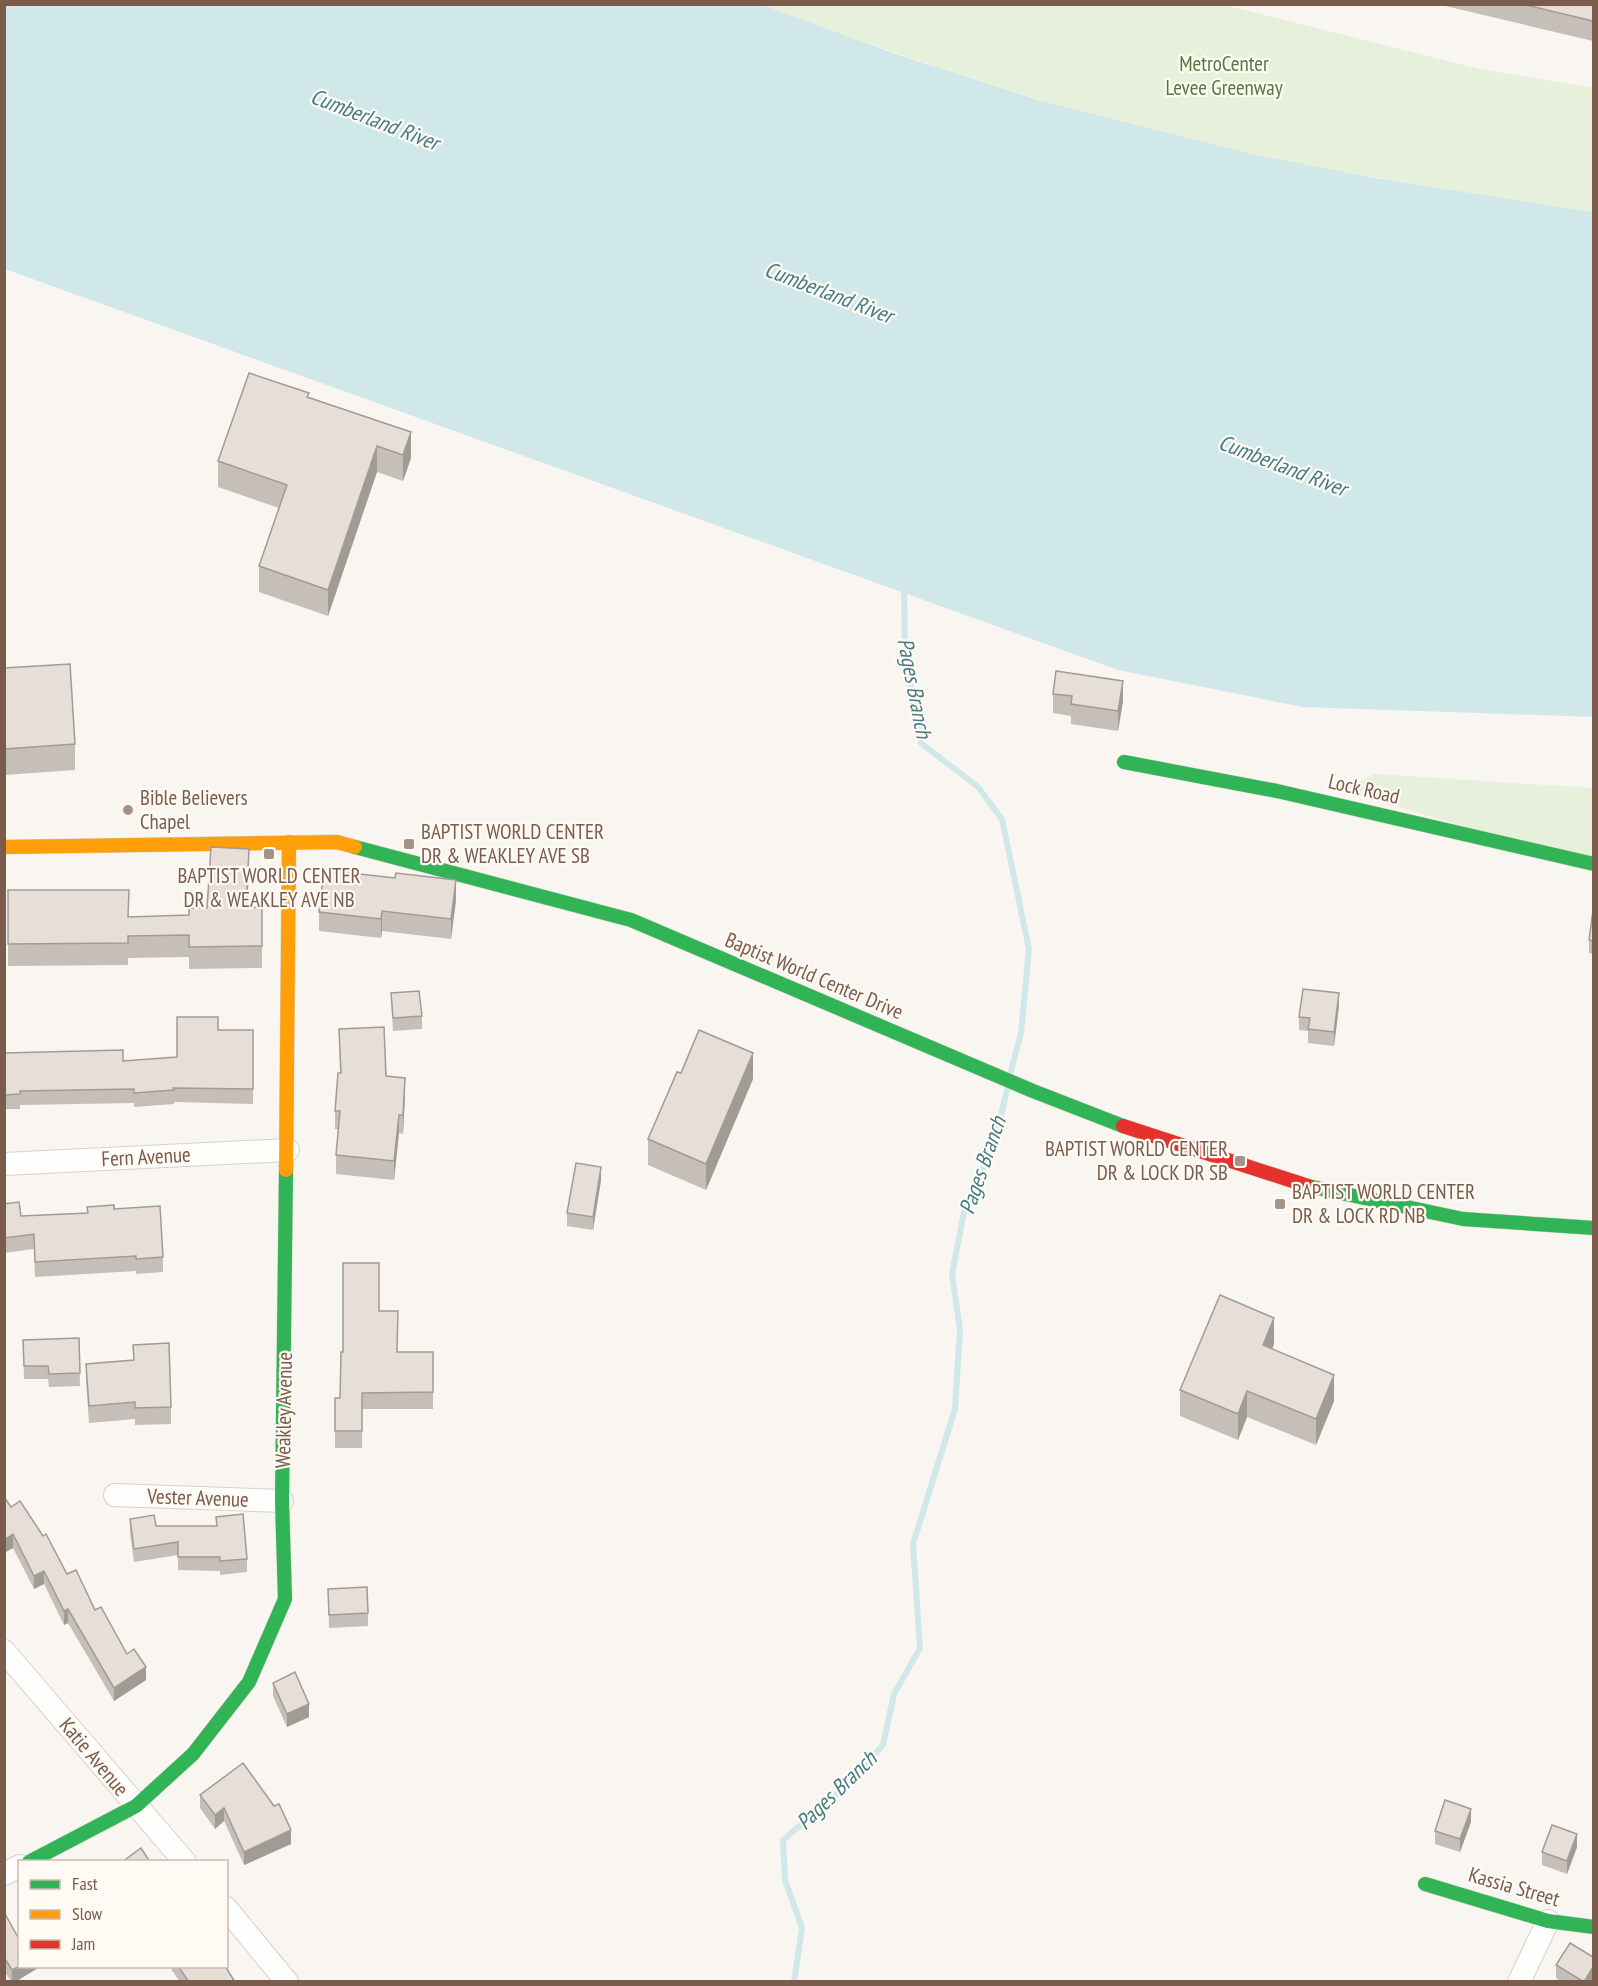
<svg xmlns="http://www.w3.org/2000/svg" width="1598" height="1986" font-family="'PT Sans Narrow',sans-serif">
  <rect width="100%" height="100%" fill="#f9f5f0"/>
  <g fill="#e7f0db">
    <path d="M763,5H1225L1479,69L1593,88V212C1478,194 1363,177 1249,154C1083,119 921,64 763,5Z"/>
    <path d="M1375,774L1593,788V864L1340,790Z"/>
  </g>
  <path fill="#d0e8ea" d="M4,5H763L893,53L1038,100L1247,153L1375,178L1593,212V717L1303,707L1118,670L5,269Z"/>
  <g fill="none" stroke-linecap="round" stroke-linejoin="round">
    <g stroke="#d0e8ea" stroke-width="6">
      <path d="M904,587L905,655L921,743L978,787L1002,819L1029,949L1021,1033L1011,1071"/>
      <path d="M794,1982L802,1928L785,1880L783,1840L837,1794L883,1745L894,1694L920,1648L913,1544L955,1409L960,1329L952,1274L964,1212L995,1141L1007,1090"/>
    </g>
    <g stroke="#d7d1cb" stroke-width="24">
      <g id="street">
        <path d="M4,1164L288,1150"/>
        <path d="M115,1495L282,1501"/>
        <path d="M4,1651L185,1862"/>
        <path d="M4,1874L20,1866"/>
        <path d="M226,1908L287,1982"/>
        <path d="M1519,1982L1548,1921"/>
      </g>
    </g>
    <g stroke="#d9d2cb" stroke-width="15">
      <g id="fast">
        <path d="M1124,762L1277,791L1594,864"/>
        <path d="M355,847L631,920L1033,1091L1123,1126"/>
        <path d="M1308,1186L1463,1219L1594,1228"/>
        <path d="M29,1862L136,1806L193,1754L249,1682L285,1599L282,1501L286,1170"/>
        <path d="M1425,1884L1548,1921L1594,1927"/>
      </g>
    </g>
    <g stroke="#d9d2cb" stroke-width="15">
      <g id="slow">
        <path d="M4,847L337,842L355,847"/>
        <path d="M286,1170L289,842"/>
      </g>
    </g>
    <g stroke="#d9d2cb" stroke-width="15">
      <path id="jam" d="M1123,1126L1308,1186"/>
    </g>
    <use href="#street" stroke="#fefefd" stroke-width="22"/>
    <use href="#fast" stroke="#30b455" stroke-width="14"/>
    <use href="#slow" stroke="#ff9f0a" stroke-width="14"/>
    <use href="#jam" stroke="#e5322d" stroke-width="14"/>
  </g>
  <g fill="#c6bfb9">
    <path d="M1437,4H1593V41Z"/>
    <path d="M309,398L411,458L403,481L377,472L328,616L259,592V566L279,508L218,487V461Z"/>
    <path d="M4,668L75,744V770L4,775Z"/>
    <path d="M1053,694L1123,701L1118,731L1071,724V716L1053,713Z"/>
    <path d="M249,871L247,908L262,907V968L189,969V957L128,958V965L8,966V890L129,917L189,915L207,908Z"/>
    <path d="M456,900L451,939L382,931L381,938L319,931V912Z"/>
    <path d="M1593,910V954L1589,953V940Z"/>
    <path d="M391,993L422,1016V1029L393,1031Z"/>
    <path d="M1339,1006L1334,1046L1308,1043V1031L1299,1030V1017Z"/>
    <path d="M339,1029L405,1096L403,1134L399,1133L394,1180L336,1174V1155L338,1129H335V1111L340,1073Z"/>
    <path d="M218,1030H253V1104L174,1102V1104L134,1107V1103L20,1105V1109H4V1053L123,1061L177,1057Z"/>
    <path d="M681,1073L753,1079L706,1190L648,1165V1139Z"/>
    <path d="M601,1180L593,1230L567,1226V1213Z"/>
    <path d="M4,1204L21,1216L87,1213L114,1209L163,1257V1272L136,1274V1271L35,1277L34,1249L4,1253Z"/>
    <path d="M379,1311L397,1352H433V1409H362V1448H335V1398H340L343,1352Z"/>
    <path d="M79,1338L80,1386L49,1387L48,1379H24L23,1340Z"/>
    <path d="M1274,1344L1272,1349L1334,1401L1316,1445L1247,1417L1238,1440L1180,1416V1390Z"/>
    <path d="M133,1345L171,1407V1424L135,1425V1419L89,1423L86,1381V1364L133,1360Z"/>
    <path d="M4,1497L11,1507L67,1574L95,1610L146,1680L114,1701L68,1623L64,1625L44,1584L34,1589L13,1548L4,1553Z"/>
    <path d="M216,1517L247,1559V1572L220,1575V1571L178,1570V1555L134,1562L130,1532V1519L156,1526H216Z"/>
    <path d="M328,1589L368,1613V1626L329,1628Z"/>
    <path d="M273,1683L309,1717L287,1727L273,1696Z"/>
    <path d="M200,1795L291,1844L244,1865L224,1821L215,1829L200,1808Z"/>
    <path d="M1471,1822L1460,1852L1435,1844V1831Z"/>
    <path d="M1577,1847L1567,1874L1542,1865V1852Z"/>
    <path d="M4,1912L20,1966H38V1968L15,1982H11L4,1970Z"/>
    <path d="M1556,1965L1593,1980L1592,1982H1562L1556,1978Z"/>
    <path d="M169,1966H225L235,1982H180Z"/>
  </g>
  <g fill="#a19b96">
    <path d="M411,432V458L403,481V455Z"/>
    <path d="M377,446V472L328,616V590Z"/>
    <path d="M1123,681V701L1118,731V711Z"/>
    <path d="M249,849V871L246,930V908Z"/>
    <path d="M456,880V900L451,939V919Z"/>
    <path d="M382,911V931L381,938V919Z"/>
    <path d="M1339,993V1006L1334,1046V1032Z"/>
    <path d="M753,1053V1079L706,1190V1164Z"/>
    <path d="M405,1078V1096L403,1134V1115Z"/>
    <path d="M399,1115V1133L394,1180V1161Z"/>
    <path d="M601,1167V1180L593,1230V1217Z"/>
    <path d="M1274,1318V1344L1263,1371V1345Z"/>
    <path d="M1334,1375V1401L1316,1445V1419Z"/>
    <path d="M1247,1391V1417L1238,1440V1414Z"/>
    <path d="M13,1534V1548L4,1553V1540Z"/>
    <path d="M44,1571V1584L34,1589V1576Z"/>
    <path d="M68,1609V1623L64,1625V1611Z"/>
    <path d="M146,1667V1680L114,1701V1688Z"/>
    <path d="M309,1704V1717L287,1727V1714Z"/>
    <path d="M224,1808V1821L215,1829V1815Z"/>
    <path d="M1471,1809V1822L1460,1852V1839Z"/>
    <path d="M291,1830V1844L244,1865V1852Z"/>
    <path d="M1577,1834V1847L1567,1874V1861Z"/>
    <path d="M20,1966H38V1968L15,1982H12V1970Z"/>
    <path d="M1593,1967V1980L1592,1982H1584Z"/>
  </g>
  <g fill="#e6ded7" stroke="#a19b96" stroke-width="1.5">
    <path d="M1522,4H1593V21Z"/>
    <path d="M249,373L309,393L307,397L411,432L403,455L377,446L328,590L259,566L287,485L218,461Z"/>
    <path d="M70,664L75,744L4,749V668Z"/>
    <path d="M1056,671L1123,681L1118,711L1071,704L1072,696L1053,694Z"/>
    <path d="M211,847L249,849L246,908L262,907V946L189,947V935L128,936V943L8,944V890H129L128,917L189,915V908H207Z"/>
    <path d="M324,870L395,878L396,873L456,880L451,919L382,911L381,919L319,912Z"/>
    <path d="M1593,910V941L1589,940Z"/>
    <path d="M1303,989L1339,993L1334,1032L1308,1029L1310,1018L1299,1017Z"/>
    <path d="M419,991L422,1016L393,1018L391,993Z"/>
    <path d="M177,1017H218V1030H253V1089L173,1088L174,1090L134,1093V1089L20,1091V1094L4,1095V1053L123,1050V1061L177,1057Z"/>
    <path d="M384,1027L386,1076L405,1078L403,1115H399L394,1161L336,1155L340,1111H335L338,1073H341L339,1029Z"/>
    <path d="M699,1030L753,1053L706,1164L648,1139L677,1072L681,1073Z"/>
    <path d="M576,1163L601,1167L593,1217L567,1213Z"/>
    <path d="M19,1202L21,1216L88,1213L87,1207L114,1205V1209L160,1206L163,1257L136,1259V1256L35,1262L34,1234L4,1238V1204Z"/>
    <path d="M343,1263H379V1311H398L397,1352H433V1392L362,1393V1431H335V1398H340L341,1352H343Z"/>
    <path d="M1220,1295L1274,1318L1263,1345L1334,1375L1316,1419L1247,1391L1238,1414L1180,1390Z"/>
    <path d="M79,1338L80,1373L49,1374L48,1366H24L23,1340Z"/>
    <path d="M169,1343L171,1407L135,1408V1402L89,1406L86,1364L134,1360L133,1345Z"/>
    <path d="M4,1497L11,1507L20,1501L43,1536L46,1534L67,1574L76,1570L95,1610L101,1607L127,1654L134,1649L146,1667L114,1688L68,1609L64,1611L44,1571L34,1576L13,1534L4,1540Z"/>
    <path d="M243,1514L247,1559L220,1561V1557H178V1542L134,1549L130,1519L154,1515L156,1526H217L216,1517Z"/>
    <path d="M367,1587L368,1613L329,1615L328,1589Z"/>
    <path d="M295,1672L309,1704L287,1714L273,1683Z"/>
    <path d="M243,1763L274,1806L279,1804L291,1830L244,1852L224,1808L215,1815L200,1795Z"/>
    <path d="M1445,1800L1471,1809L1460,1839L1435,1831Z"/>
    <path d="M1552,1825L1577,1834L1567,1861L1542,1852Z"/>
    <path d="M141,1848L150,1862H122Z"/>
    <path d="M4,1912L20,1941V1966L12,1970L4,1957Z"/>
    <path d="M1570,1943L1593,1957V1967L1584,1982L1556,1965Z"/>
    <path d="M178,1966H225L235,1982H189Z"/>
  </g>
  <g fill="#a69286" stroke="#fffaf3" stroke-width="2">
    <circle cx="128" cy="810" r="6"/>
    <rect x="403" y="838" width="12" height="12" rx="3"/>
    <rect x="263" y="848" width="12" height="12" rx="3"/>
    <rect x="1234" y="1155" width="12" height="12" rx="3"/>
    <rect x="1274" y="1198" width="12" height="12" rx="3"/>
  </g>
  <g text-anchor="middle" stroke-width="4.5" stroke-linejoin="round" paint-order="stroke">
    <g font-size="21" fill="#537a41" stroke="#fffaf3">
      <text x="1224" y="71">MetroCenter<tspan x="1224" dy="24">Levee Greenway</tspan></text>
    </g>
    <g font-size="21" fill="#7a5c4d" stroke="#fffaf3">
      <text transform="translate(1364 789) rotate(13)" y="7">Lock Road</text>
      <text transform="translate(814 976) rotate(23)" y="7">Baptist World Center Drive</text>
      <text transform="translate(146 1157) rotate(-3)" y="7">Fern Avenue</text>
      <text transform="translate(284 1410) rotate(-89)" y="7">Weakley Avenue</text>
      <text transform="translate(198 1498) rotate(2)" y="7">Vester Avenue</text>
      <text transform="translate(94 1757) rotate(50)" y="7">Katie Avenue</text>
      <text transform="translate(1514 1887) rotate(16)" y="7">Kassia Street</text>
    </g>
    <g font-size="21" fill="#7a5c4d" stroke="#fffaf3" text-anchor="start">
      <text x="140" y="805">Bible Believers<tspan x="140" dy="24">Chapel</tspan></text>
      <text x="421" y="839">BAPTIST WORLD CENTER<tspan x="421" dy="24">DR &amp; WEAKLEY AVE SB</tspan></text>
      <text x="269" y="883" text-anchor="middle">BAPTIST WORLD CENTER<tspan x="269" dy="24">DR &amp; WEAKLEY AVE NB</tspan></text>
      <text x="1228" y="1156" text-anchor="end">BAPTIST WORLD CENTER<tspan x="1228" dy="24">DR &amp; LOCK DR SB</tspan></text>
      <text x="1292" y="1199">BAPTIST WORLD CENTER<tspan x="1292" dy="24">DR &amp; LOCK RD NB</tspan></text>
    </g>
    <g font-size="22" font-style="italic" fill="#437c86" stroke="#fffaf3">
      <text transform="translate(375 119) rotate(21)" y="8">Cumberland River</text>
      <text transform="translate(829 292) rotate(21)" y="8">Cumberland River</text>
      <text transform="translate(1283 465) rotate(21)" y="8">Cumberland River</text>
      <text transform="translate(915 688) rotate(79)" y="8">Pages Branch</text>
      <text transform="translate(982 1165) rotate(-71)" y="8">Pages Branch</text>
      <text transform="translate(836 1790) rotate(-44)" y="8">Pages Branch</text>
    </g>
  </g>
  <rect width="1598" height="1986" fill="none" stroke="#7a5c4d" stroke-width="12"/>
  <rect x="18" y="1860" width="210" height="108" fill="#fffaf3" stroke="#cabbb1" stroke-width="1.5"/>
  <rect x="30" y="1880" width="30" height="9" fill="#30b455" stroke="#cabbb1" stroke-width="1.5"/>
  <text x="72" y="1890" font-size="18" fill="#7a5c4d">Fast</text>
  <rect x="30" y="1910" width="30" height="9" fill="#ff9f0a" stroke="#cabbb1" stroke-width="1.5"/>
  <text x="72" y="1920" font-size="18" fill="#7a5c4d">Slow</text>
  <rect x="30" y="1940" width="30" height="9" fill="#e5322d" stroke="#cabbb1" stroke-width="1.5"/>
  <text x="72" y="1950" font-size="18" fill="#7a5c4d">Jam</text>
</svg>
